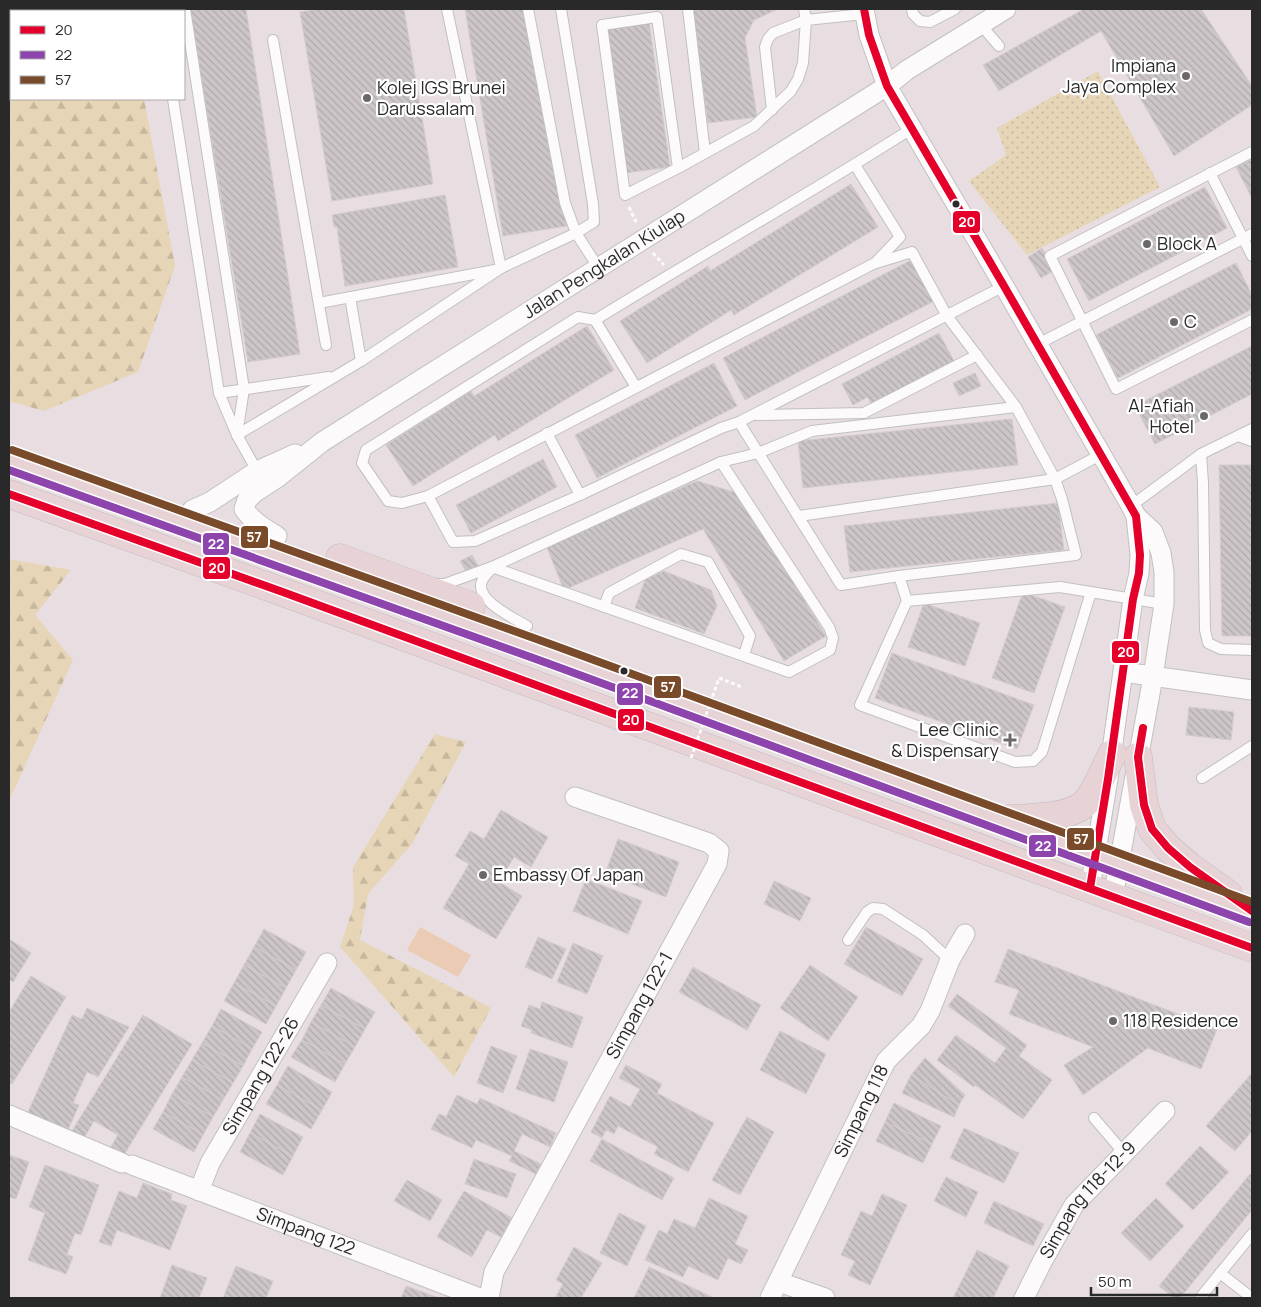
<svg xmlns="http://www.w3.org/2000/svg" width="1261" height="1307" font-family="Manrope,sans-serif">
  <defs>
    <pattern id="grass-dots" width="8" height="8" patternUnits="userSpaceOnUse" patternTransform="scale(1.25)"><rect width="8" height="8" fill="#e7d5b7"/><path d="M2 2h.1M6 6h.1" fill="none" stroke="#c6b79d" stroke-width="1.8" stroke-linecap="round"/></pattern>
    <pattern id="forest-firs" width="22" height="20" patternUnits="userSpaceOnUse" patternTransform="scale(1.25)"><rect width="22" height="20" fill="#e7d5b7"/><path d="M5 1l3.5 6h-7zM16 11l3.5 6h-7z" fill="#c6b79d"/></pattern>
    <pattern id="building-back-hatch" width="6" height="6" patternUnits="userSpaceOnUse" patternTransform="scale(1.25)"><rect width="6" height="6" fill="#cdc6c9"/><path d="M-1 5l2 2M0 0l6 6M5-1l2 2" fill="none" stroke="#b0aaad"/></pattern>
  </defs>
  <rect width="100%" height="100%" fill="#e8dee2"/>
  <path fill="url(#grass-dots)" d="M1098,71L1160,187L1027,255L969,181L1006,155L997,128Z"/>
  <g fill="url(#forest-firs)">
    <path d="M9,9H127L128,11H11V99H144L175,266L138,372L44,411L9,401Z"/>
    <path d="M9,559L71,570L35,615L73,660L9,801Z"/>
    <path d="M435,734L466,742L412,844L368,894L360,940L491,1008L454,1077L340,947L354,905L353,867Z"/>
  </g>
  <path fill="#ebcbb4" d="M420,927L471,955L458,977L407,950Z"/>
  <g fill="url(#building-back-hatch)" stroke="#d3cbce">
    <path d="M190,9H246L300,354L248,362Z"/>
    <path d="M318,9H404L433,184L332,201L300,12Z"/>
    <path d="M465,9H524L567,226L503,236Z"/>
    <path d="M694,9H778L754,20L745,38L757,117L708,123L692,14Z"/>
    <path d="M1084,9H1201L1252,86V105L1174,156L1101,31L999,91L983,65Z"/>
    <path d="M649,22L670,167L625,173L604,29Z"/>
    <path d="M1252,159V198L1236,167Z"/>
    <path d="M851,184L878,227L734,315L731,310L647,363L620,321L708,266L710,271Z"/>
    <path d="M1205,187L1227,228L1089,301L1067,259Z"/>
    <path d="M445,195L458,267L345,286L337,227H334L332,215Z"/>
    <path d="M1042,248L1055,270L1041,278L1028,257Z"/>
    <path d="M913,259L936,300L745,400L723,358Z"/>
    <path d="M1236,263L1252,295V309L1118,378L1096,335Z"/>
    <path d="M587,326L614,370L498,441L495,435L413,486L386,445L471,391L474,396Z"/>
    <path d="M939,333L954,361L871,405L868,397L853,405L842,384Z"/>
    <path d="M1252,346V394L1155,444L1135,406Z"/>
    <path d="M714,363L737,406L597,478L575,435Z"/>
    <path d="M975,373L981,386L959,396L953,383Z"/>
    <path d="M1012,419L1018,465L803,488L798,441Z"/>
    <path d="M543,459L557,487L471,533L456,505Z"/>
    <path d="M1219,465H1252V636H1222Z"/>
    <path d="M697,481L740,494L826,636L784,661L703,529L564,590L546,545Z"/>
    <path d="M1058,503L1064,550L850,572L844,526Z"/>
    <path d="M472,555L479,567L467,573L460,561Z"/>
    <path d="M664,571L711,590L717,606L704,634L635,608L645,580Z"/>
    <path d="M1023,592L1065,607L1034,693L992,678Z"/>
    <path d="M924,603L980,623L965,666L908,647Z"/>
    <path d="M892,653L1034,705L1017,749L875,698Z"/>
    <path d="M1189,707L1234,712L1231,740L1186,735Z"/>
    <path d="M501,810L548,837L531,867L514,857L499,882L522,896L496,939L443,908L469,864L455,856L470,831L484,839Z"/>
    <path d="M618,839L679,862L666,897L605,874Z"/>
    <path d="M586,879L642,901L628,934L573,911Z"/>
    <path d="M774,881L811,898L800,921L764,904Z"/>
    <path d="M866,927L923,959L902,996L844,964Z"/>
    <path d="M264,929L306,952L296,970L254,947Z"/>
    <path d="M538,937L566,949L552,979L525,967Z"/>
    <path d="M9,939L31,953L13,982L9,979Z"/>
    <path d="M573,943L603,956L587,994L557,982Z"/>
    <path d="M254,947L296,970L286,988L244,965Z"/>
    <path d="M1008,949L1217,1029L1201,1069L1148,1048L1083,1095L1064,1065L1093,1047L1009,1014L1019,990L995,982Z"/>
    <path d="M244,965L286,988L276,1006L234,983Z"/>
    <path d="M810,965L858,997L828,1041L780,1008Z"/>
    <path d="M693,967L761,1005L747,1030L679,992Z"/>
    <path d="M31,976L66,997L12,1084L9,1082V1012Z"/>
    <path d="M234,983L276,1006L266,1024L224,1001Z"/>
    <path d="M331,988L375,1012L365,1029L321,1005Z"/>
    <path d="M957,994L1027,1045L1019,1056L1052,1080L1023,1119L975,1085L974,1087L937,1060L956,1035L995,1063L1006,1048L948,1006Z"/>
    <path d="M542,1002L583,1017L572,1048L531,1033L532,1030L521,1026L529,1005L540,1009Z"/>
    <path d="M321,1005L365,1029L355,1047L311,1022Z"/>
    <path d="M87,1008L129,1027L98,1077L87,1072L73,1103L79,1105L67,1132L27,1114L72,1015L82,1019Z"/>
    <path d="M221,1009L262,1032L252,1049L212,1026Z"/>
    <path d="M143,1015L192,1044L122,1158L109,1150L118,1135L94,1121L84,1138L72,1131Z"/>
    <path d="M311,1022L355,1047L345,1064L302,1040Z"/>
    <path d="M212,1026L252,1049L243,1066L202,1043Z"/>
    <path d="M780,1031L826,1054L806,1094L760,1070Z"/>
    <path d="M302,1040L345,1064L335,1082L291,1057Z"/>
    <path d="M202,1043L243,1066L233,1083L192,1060Z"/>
    <path d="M491,1046L517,1056L503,1093L477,1083Z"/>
    <path d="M530,1049L568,1062L554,1102L516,1089Z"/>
    <path d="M925,1058L965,1095L959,1105L911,1075Z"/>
    <path d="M192,1060L233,1083L223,1100L182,1077Z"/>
    <path d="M626,1065L662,1084L657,1093L714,1123L688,1172L654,1154L658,1147L618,1126L614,1134L606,1130L602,1138L591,1132L610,1096L630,1107L640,1089L619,1078Z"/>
    <path d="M288,1066L332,1092L322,1110L277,1085Z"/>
    <path d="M1252,1073V1131L1235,1151L1206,1126Z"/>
    <path d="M911,1075L959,1105L954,1117L902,1093Z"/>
    <path d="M182,1077L223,1100L213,1117L172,1094Z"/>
    <path d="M277,1085L322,1110L311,1129L266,1104Z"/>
    <path d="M172,1094L213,1117L203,1135L163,1112Z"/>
    <path d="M457,1095L477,1104L480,1098L556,1133L550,1147L522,1134L514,1151L541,1164L536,1174L509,1161L512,1156L476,1140L472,1148L431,1129L439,1114L446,1117Z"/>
    <path d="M894,1103L941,1126L932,1144L885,1122Z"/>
    <path d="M163,1112L203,1135L194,1152L153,1129Z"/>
    <path d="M260,1114L303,1137L293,1156L250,1133Z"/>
    <path d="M747,1117L774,1132L740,1195L712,1180Z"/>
    <path d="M885,1122L932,1144L923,1163L876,1141Z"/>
    <path d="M964,1128L1019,1153L1004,1183L950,1158Z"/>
    <path d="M250,1133L293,1156L283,1175L240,1152Z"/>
    <path d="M602,1139L674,1178L662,1200L590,1161Z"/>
    <path d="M1200,1146L1229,1172L1193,1210L1165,1184Z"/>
    <path d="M9,1155L29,1162L16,1199L9,1197Z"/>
    <path d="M474,1159L516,1174L507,1198L465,1184Z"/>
    <path d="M45,1165L99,1185L81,1235L75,1233L67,1254L73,1257L66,1274L28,1260L45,1213L29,1207Z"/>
    <path d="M1250,1174L1252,1175V1210L1180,1298H1174L1159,1286Z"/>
    <path d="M946,1177L978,1192L966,1217L934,1201Z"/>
    <path d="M407,1180L442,1200L430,1221L394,1201Z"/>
    <path d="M143,1183L172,1194L171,1200L187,1206L170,1250L117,1230L111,1246L99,1242L119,1191L137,1198Z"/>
    <path d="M464,1191L512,1218L501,1237L487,1230L472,1257L437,1237Z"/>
    <path d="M882,1194L907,1205L870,1285L848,1275L855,1261L841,1255L861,1211L872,1216Z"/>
    <path d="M709,1198L748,1216L735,1244L748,1250L741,1264L728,1258L718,1280L688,1266L683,1277L645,1260L659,1230L667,1234L674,1219L695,1228Z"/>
    <path d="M1156,1198L1184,1226L1150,1261L1121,1233Z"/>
    <path d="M994,1201L1044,1224L1033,1246L984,1223Z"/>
    <path d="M619,1213L646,1226L627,1266L600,1253Z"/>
    <path d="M574,1247L602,1263L581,1298H555L563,1284L556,1280Z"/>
    <path d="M977,1250L1009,1266L993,1298H953Z"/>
    <path d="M172,1265L207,1278L199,1298H160Z"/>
    <path d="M236,1266L273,1281L266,1298H223Z"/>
    <path d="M649,1267L714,1298H634Z"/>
    <path d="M406,1286L439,1298H401Z"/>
  </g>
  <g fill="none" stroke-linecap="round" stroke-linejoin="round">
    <g stroke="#c1c0c1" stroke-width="12">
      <g id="lane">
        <path d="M159,9L160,11"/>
        <path d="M185,9L244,389L237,435"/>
        <path d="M447,9L501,268"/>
        <path d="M528,9L565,203L576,233L594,222L593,204L561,9"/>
        <path d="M688,9L705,153"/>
        <path d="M912,9L913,14L920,21L930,22L955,9"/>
        <path d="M981,25L999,46"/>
        <path d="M273,40L326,345"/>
        <path d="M173,99L219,393L237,435L257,471L259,472"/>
        <path d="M772,110L765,47L768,39L773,33L806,20L864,14"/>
        <path d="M1252,152L1050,256L1116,389L1252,320"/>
        <path d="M855,165L900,237L875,263"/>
        <path d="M678,168L657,17L602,25L625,195L678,168L754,126L791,91L798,79L803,63L806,20L804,9"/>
        <path d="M1210,173L1252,256"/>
        <path d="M350,297L361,361"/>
        <path d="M319,303L495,270"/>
        <path d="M595,320L636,387"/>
        <path d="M1038,344L1252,234"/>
        <path d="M219,393L329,377"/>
        <path d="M757,415L864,413L977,355"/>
        <path d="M739,422L841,585L899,576L1076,555L1062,499L1055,479L1016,407L947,316L912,252L873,264L428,496L402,503L388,501L362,463L366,450L578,317L595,320C700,255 808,195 911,129"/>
        <path d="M547,433L580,495"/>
        <path d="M237,435L361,361L501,268L576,233L598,267"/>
        <path d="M1238,436L1252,441"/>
        <path d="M1201,454L1203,483L1205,630L1208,643L1221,649L1252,650"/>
        <path d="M428,496L453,542L475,541L580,495L721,428L739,422L1004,286"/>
        <path d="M1131,506L1201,454L1252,429"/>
        <path d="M799,516L1055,479L1102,454"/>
        <path d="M492,567L789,672L830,650L833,638L829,627L721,462"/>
        <path d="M492,568C489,572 484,576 482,581C474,600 514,618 527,626"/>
        <path d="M899,576L907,601"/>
        <path d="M435,584H445L492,567L721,462L758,453L812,431L1016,407"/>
        <path d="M1091,592L1042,752L1033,761L1015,762L860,705L907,601L1060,587L1164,604"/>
        <path d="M604,607L609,593L681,554L708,562L750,636L744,655"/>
        <path d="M1202,778L1252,746"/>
        <path d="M848,940L867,912L873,908L883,909L923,935L950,960"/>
        <path d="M1094,1118L1124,1153"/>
        <path d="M1220,1273L1252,1298"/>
        <path d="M1200,1298L1252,1234"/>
      </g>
    </g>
    <g stroke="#c1c0c1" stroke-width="21">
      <g id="street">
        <path d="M864,9L869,35L887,86L1004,286L1131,506L1136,516L1140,555L1139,573L1133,599L1108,779L1090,888"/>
        <path d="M192,510L210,502L257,471L295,454"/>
        <path id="s1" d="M277,536C264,528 253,522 244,509L247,500L254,493L277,478L322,442L887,86L907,70L1006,9"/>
        <path d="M1123,672L1252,690"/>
        <path d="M1113,897L1153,677L1164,604V572L1161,553L1153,532L1136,516"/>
        <path d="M9,1115L122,1163"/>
        <path id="s2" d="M132,1165L480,1298"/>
        <path id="s3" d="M199,1191L210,1163L327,963"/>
        <path d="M779,1282L825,1298"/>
        <path id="s4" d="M489,1298L494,1272L717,864L719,851L709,843L575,797"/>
        <path id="s5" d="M770,1298L886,1061L921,1026L930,1011L950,960L965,934"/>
        <path id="s6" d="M1024,1298L1042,1262L1074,1205L1165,1111"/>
      </g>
    </g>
    <g stroke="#c0bcbe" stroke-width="29">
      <g id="primary">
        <path d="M9,459L550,654L1252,913"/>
        <path d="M9,494L280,591L1252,948"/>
        <path d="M340,558L471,606"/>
        <path d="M1138,757L1144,805L1152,829L1168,848L1190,867L1228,894"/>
        <path d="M1009,819C1030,818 1067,818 1083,805C1095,795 1105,768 1112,754"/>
      </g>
    </g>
    <g stroke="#fcfafb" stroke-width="3" stroke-dasharray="4 2.5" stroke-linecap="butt">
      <path d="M629,207L637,224"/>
      <path d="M653,253L664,265"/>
      <path d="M719,678L742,687"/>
    </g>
    <use href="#lane" stroke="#fcfafb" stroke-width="10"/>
    <use href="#street" stroke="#fcfafb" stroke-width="19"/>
    <use href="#primary" stroke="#e7d2d6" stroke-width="28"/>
    <path stroke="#fcfafb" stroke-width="3" stroke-dasharray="4 2.5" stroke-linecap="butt" d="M691,758L719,678"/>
    <g stroke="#fff" stroke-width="11">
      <g id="bus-1">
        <path d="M864,9L869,35L887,86L1004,286L1136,516L1140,555L1139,573L1133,599L1108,779L1090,888"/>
        <path d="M9,494L280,591L1252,948"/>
        <path d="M1143,728L1138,757L1144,805L1152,829L1168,848L1190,867L1252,911"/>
      </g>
    </g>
    <g stroke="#fff" stroke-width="11">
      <path id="bus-2" d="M9,470L547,663L1249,922"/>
    </g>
    <g stroke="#fff" stroke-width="11">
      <path id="bus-3" d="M12,450L553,645L1252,902"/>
    </g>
    <use href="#bus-1" stroke="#e4002b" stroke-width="8"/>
    <use href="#bus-2" stroke="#8e44ad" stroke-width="8"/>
    <use href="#bus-3" stroke="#7a4b2a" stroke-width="8"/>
  </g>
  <g fill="#6c686a" stroke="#fff" stroke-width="2">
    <circle cx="1186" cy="76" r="5"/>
    <circle cx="367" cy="98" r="5"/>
    <circle cx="1147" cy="244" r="5"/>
    <circle cx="1174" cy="322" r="5"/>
    <circle cx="1204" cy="416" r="5"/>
    <path d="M1007.5 732.5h5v5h5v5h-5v5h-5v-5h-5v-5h5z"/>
    <circle cx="483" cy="875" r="5"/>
    <circle cx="1113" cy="1021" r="5"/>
  </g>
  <g fill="#292929" stroke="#fff" stroke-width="2">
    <circle cx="956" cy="204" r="4.5"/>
    <circle cx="624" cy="671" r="4.5"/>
  </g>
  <g text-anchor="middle" stroke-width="4.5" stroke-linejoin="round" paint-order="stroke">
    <g font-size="18" fill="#292929" stroke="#fff" text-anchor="start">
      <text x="1176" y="72" text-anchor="end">Impiana<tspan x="1176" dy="21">Jaya Complex</tspan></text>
      <text x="377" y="94">Kolej IGS Brunei<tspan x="377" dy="21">Darussalam</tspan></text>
      <text x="1157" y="250">Block A</text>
      <text x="1184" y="328">C</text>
      <text x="1194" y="412" text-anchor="end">Al-Afiah<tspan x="1194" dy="21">Hotel</tspan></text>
      <text x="999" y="736" text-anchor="end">Lee Clinic<tspan x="999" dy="21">&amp; Dispensary</tspan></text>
      <text x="493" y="881">Embassy Of Japan</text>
      <text x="1123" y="1027">118 Residence</text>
    </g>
    <g font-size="18" fill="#292929" stroke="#fff">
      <text dy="6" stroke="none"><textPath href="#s1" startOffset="481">Jalan Pengkalan Kiulap</textPath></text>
      <text dy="6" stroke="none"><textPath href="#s4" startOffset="330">Simpang 122-1</textPath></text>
      <text dy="6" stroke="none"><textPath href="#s3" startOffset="131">Simpang 122-26</textPath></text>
      <text dy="6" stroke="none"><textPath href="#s5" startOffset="208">Simpang 118</textPath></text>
      <text dy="6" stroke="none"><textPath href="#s6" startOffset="118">Simpang 118-12-9</textPath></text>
      <text dy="6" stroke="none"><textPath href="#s2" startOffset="186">Simpang 122</textPath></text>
    </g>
  </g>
  <g stroke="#fff" stroke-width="2">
    <rect x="952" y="210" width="29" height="24" rx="5" fill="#e4002b"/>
    <rect x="240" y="525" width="29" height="24" rx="5" fill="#7a4b2a"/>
    <rect x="202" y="532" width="28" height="24" rx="5" fill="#8e44ad"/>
    <rect x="202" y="556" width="29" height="24" rx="5" fill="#e4002b"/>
    <rect x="1111" y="640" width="29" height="24" rx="5" fill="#e4002b"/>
    <rect x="653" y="675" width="29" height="24" rx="5" fill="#7a4b2a"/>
    <rect x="616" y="682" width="28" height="24" rx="5" fill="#8e44ad"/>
    <rect x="617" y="708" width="28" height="24" rx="5" fill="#e4002b"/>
    <rect x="1066" y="827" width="29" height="24" rx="5" fill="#7a4b2a"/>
    <rect x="1028" y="834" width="29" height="24" rx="5" fill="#8e44ad"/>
  </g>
  <g font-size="14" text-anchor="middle" font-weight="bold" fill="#fff">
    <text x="967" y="227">20</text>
    <text x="254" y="542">57</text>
    <text x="216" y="549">22</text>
    <text x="217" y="573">20</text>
    <text x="1126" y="657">20</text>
    <text x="668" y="692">57</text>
    <text x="630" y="698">22</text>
    <text x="631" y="725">20</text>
    <text x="1081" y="844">57</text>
    <text x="1043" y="851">22</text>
  </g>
  <rect width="1261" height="1307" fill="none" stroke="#292929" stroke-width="20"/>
  <rect x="10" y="10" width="175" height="90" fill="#ffffff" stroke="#a9a9a9"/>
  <rect x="20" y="26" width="25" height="8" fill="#e4002b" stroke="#a9a9a9"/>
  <text x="55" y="35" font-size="15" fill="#292929">20</text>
  <rect x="20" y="51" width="25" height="8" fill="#8e44ad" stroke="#a9a9a9"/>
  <text x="55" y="60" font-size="15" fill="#292929">22</text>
  <rect x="20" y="76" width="25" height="8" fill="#7a4b2a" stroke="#a9a9a9"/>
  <text x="55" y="85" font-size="15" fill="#292929">57</text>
  <path d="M1091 1287v8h126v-8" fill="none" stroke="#292929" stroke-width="2.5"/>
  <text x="1098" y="1287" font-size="15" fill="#292929" stroke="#ffffff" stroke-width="4" paint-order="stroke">50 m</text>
</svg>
